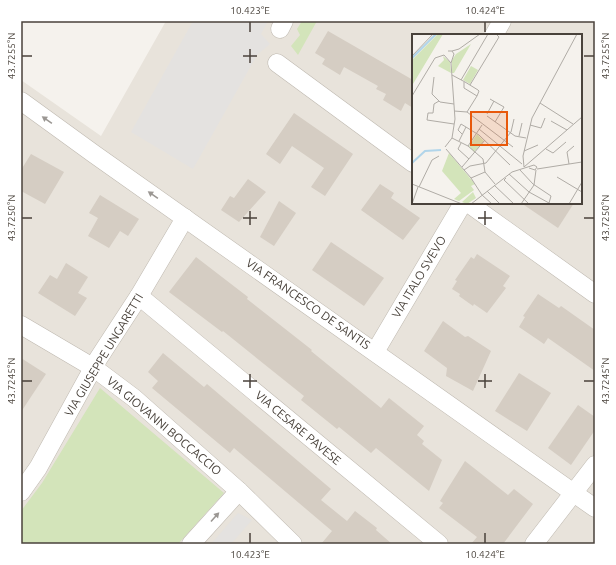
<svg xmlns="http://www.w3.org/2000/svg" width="616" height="565" font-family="Ubuntu,sans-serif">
  <rect width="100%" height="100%" fill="#f5f2ed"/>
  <path fill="#e8e3db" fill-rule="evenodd" d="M166,21H589L595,24V544H21V80L101,136ZM413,35H581V203H413Z"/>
  <g fill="#d3e4ba">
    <path d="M302,21H317L298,55L291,46L300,35L297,29Z"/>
    <path d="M100,388L224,493L178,544H21V511L42,483Z"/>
  </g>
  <g fill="#e4e2e0">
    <path d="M193,21H268L261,34L270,44L257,55L193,169L131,132Z"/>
    <path d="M238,513L252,520L231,544H211Z"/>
  </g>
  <g fill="#d5cdc3">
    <path d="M328,31L413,80V108L405,103L401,111L383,100L386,94L376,89L378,86L344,67L340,75L322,64L325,59L315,53Z"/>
    <path d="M294,113L353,154L325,196L311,187L324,168L292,146L280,164L266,154Z"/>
    <path d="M31,154L64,172L45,204L21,191V170Z"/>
    <path d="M248,179L266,192L239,222L221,210L230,196L234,198Z"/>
    <path d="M380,184L394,193L391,198L420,218L403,240L361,210Z"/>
    <path d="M100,195L139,219L128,236L120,231L109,248L88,236L98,218L89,213Z"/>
    <path d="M279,201L296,213L274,246L260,237Z"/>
    <path d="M521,203H574L558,228Z"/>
    <path d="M331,242L384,278L364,306L312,270Z"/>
    <path d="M477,254L510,276L503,286L506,288L487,313L474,304L473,306L459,296L460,294L452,289L457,281L455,280L471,257L474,259Z"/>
    <path d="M196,257L248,297L247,299L312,350L311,351L381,408L389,398L424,426L417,435L424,441L422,444L442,460L429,491L376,448L371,453L339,427L337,429L301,400L304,396L223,331L222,332L169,292Z"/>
    <path d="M66,263L88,277L78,293L87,298L75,316L38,293L50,275L57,279Z"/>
    <path d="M538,294L559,308L561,306L595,330V371L548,338L544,344L519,327L525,317L523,316Z"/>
    <path d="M443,321L465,337L468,336L491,351L473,391L446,376L447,368L424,351Z"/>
    <path d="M163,353L204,387L207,384L331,489L321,500L347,521L355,511L377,528L376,530L392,544H321L332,531L234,448L230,453L152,388L158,381L148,372Z"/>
    <path d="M21,358L46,374L21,412Z"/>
    <path d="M519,373L551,393L527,431L495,411Z"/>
    <path d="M578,405L595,417V430L571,465L548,448Z"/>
    <path d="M465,461L508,495L514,489L533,504L503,544H471L477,537L439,508L443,503L440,501Z"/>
  </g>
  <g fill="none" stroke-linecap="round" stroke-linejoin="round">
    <g stroke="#bfb9b0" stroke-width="19">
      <g id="minor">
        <path d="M280,29L284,21"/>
        <path d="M494,35L502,21"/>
        <path d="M277,63L413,163"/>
        <path d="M21,101L94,154L595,508"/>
        <path d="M468,203L595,294"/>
        <path d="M139,296L439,544"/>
        <path d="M21,325L94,368L134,398L239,491L293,544"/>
        <path d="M375,352L463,203"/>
        <path d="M21,492L38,468L98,359L139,296L185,218"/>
        <path d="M191,544L239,491"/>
        <path d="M534,544L595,465"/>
      </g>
    </g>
    <use href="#minor" stroke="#fff" stroke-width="18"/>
  </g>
  <defs><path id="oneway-solid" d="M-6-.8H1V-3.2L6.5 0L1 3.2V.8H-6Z"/></defs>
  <g fill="#9b9793">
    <use href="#oneway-solid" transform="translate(47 120) rotate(-145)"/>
    <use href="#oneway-solid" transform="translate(153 195) rotate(-145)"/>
    <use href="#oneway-solid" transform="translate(215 517) rotate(-48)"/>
  </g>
  <path fill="none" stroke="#49423b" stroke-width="1.5" d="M250,22V32M485,22V32M250,49V63M22,56H32M243,56H257M584,56H594M250,211V225M485,211V225M22,218H32M243,218H257M478,218H492M584,218H594M250,374V388M485,374V388M22,381H32M243,381H257M478,381H492M584,381H594M250,533V543M485,533V543"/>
  <g text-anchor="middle" stroke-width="4" stroke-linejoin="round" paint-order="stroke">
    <g font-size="12" fill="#49423b" stroke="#fff">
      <text transform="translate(419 277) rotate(-59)" y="4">VIA ITALO SVEVO</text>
      <text transform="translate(308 304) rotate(35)" y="4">VIA FRANCESCO DE SANTIS</text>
      <text transform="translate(104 355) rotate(-59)" y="4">VIA GIUSEPPE UNGARETTI</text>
      <text transform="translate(164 426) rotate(40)" y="4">VIA GIOVANNI BOCCACCIO</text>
      <text transform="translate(298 428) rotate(40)" y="4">VIA CESARE PAVESE</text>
    </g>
  </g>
  <g transform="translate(412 34)">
    <rect width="170" height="170" fill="#f5f2ed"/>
    <path d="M26,0H31L1,50L0,26ZM59,10L42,39H40V26L44,20ZM31,22L38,28L39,39L26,32L32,26ZM59,32L66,36L58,50L51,46ZM65,100L72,107L62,118L57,112ZM37,119L63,150L59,152L62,156L47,167L42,165L49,159L30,137ZM61,158L64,164L55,170L50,168Z" fill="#d3e4ba"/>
    <path fill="none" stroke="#b1d5ea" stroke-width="2" d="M0,24L24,0M0,129L13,117L29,116"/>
    <path fill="none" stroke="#b0aca6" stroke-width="1" d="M165,0L120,84L111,122L112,133L170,83M40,17L47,15L68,0M0,22L21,0M40,41L53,48L66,56L67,57L65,62L52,54V48M22,43L20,60L28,68L42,70M49,46L76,0M58,51L87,3L84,0M0,62L23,24L32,21L39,29M78,65L92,73L83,88M27,67L22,70L21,79H16L15,86L42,90M128,69L161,90M42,77L55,78L65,62M55,78L101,113M75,80L82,67M75,82L103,102L114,104M139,87L155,96M118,91L129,94L133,84M67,95L110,130M50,100L46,96L49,90L67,101L98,131M107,102L110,89M40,104L56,112L71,125L73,138L83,150M47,107L54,93M49,109L46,115L57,125M56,112L70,91M33,113L40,104L43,85L39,29L42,20L40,17H36M34,115L59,144L70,161M134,115L141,119L154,108M112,117L126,111M157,130L155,118L162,112M50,133L73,106M125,135L170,128M52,136L58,132L74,129L99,98L102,85M97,140L117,158L137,169L139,162L121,150L108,136M145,143L170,158M59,144L73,138M94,144L92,146L117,170M0,150L50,170M82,151L102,170M7,153L20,126L27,122M75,157L88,170M70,161L80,170M0,170L6,153M59,170L100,138L122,131L125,133L123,136L117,134M109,170L122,151L124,136M157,170L170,148"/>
    <path fill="#e8590c" fill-opacity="0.15" stroke="#e8590c" stroke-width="2" d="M59,78H95V111H59Z"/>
    <rect width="170" height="170" fill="none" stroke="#49423b" stroke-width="2"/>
  </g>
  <rect width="616" height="565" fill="none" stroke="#ffffff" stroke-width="44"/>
  <rect x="22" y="22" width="572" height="521" fill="none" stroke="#49423b" stroke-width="1.5"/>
  <g font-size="10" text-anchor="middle" fill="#49423b">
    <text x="250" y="14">10.423°E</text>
    <text x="485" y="14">10.424°E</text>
    <text transform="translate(11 56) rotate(-90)" y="4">43.7255°N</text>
    <text transform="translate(605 56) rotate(-90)" y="4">43.7255°N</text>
    <text transform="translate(11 218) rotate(-90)" y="4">43.7250°N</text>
    <text transform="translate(605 218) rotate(-90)" y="4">43.7250°N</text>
    <text transform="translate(11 381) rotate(-90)" y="4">43.7245°N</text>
    <text transform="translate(605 381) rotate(-90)" y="4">43.7245°N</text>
    <text x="250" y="558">10.423°E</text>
    <text x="485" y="558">10.424°E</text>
  </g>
</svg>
